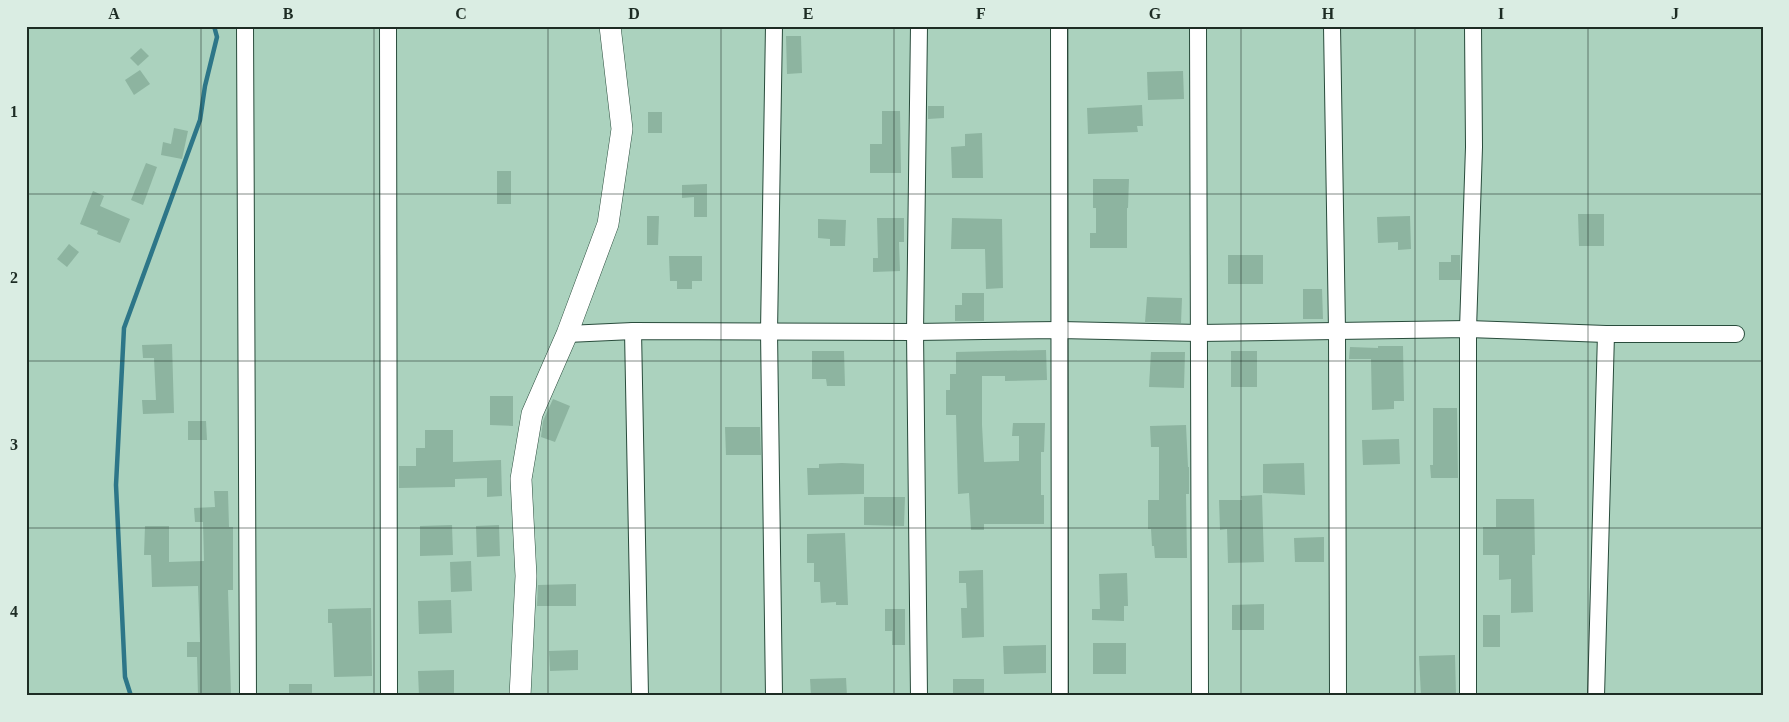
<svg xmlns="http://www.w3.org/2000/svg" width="1789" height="722" font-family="'Times New Roman',serif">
  <rect width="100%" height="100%" fill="#abd2be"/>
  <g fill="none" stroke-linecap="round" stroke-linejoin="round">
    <path stroke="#2d7688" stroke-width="4.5" d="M131,696L125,677L116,485L124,328L200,120L205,86L217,37L214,26"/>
  </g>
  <g fill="#8db4a0">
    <path d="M786,36H801L802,73L787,74Z"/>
    <path d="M141,48L149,56L138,66L130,58Z"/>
    <path d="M140,70L150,84L134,95L125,80Z"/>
    <path d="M1183,71L1184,99L1148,100L1147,72Z"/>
    <path d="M1142,105L1143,126H1137L1138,132L1088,134L1087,108Z"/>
    <path d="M928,106H944V118L928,119Z"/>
    <path d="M882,111H900L901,173H870V144H882Z"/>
    <rect x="648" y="112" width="14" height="21"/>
    <path d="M174,128L188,131L182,159L161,155L163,142L171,144Z"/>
    <path d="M982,133L983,178H952L951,147L965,146V134Z"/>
    <path d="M146,163L157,167L143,205L131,200Z"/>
    <rect x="497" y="171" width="14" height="33"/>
    <path d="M1093,179H1129L1128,208H1127V248H1090V233H1096V208H1093Z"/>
    <path d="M707,184V217H694V197L682,198V185Z"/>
    <path d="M93,191L104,196L100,206L130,219L120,243L97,234L98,231L80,224Z"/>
    <path d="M1578,214H1604V246H1579Z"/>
    <path d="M647,216H659L658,245H647Z"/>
    <path d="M1410,216L1411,249L1398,250V242L1378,243L1377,217Z"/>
    <path d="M877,218H904V242H899L900,271L873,272V258H878Z"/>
    <path d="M952,218L1002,219L1003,288L986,289L985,249H951Z"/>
    <path d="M818,219L846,220L845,246H830V239L818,238Z"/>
    <path d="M69,244L79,252L67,267L57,259Z"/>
    <rect x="1228" y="255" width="35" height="29"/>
    <path d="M1451,255H1460V280H1439V262H1451Z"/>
    <path d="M669,256H702V281H692V289H677V281H670Z"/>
    <path d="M1303,289H1322L1323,319H1303Z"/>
    <path d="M962,293H984V321H955V305H962Z"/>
    <path d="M1147,297L1182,298L1181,323L1145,322Z"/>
    <path d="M172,344L174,413L143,414L142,400H156L154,358H143L142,345Z"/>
    <path d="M1378,346H1403L1404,401H1394V409L1372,410L1371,359H1349L1350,347L1378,348Z"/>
    <path d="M1046,350L1047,380L1005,381V376H982V425L984,462L1019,461V436H1012L1013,423H1045L1044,452H1041V495H1044V524H984V530H971L969,493L958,494L956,415H946V390H950V374H956V352Z"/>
    <path d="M812,351H844L845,386H827L826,379H812Z"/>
    <rect x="1231" y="351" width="26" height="36"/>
    <path d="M1151,352H1185L1184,388L1149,387Z"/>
    <path d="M490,396H513V426L490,425Z"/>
    <path d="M553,399L570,406L555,442L541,437L543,421Z"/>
    <path d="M1433,408H1457L1458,478H1431L1430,465H1433Z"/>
    <path d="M188,421H206L207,440H188Z"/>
    <path d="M1186,425L1188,467H1189V494H1186L1187,558H1155L1154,546H1152L1151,529H1148V500H1159V447H1151L1150,426Z"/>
    <path d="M725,427H760L761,455H726Z"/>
    <path d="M425,430H453V462L501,460L502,496L487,497V478L455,479V487L399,488V466H416V448H425Z"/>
    <path d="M1399,439L1400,464L1363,465L1362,440Z"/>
    <path d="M842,463L864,464V494L808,495L807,468H819V464Z"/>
    <path d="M1304,463L1305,495L1263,493V464Z"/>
    <path d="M214,491H228L229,527H233V590H228L231,696H198L197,657H187V642H200L198,586L152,587L151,555H144L145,526H169V562L204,561L203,522H195L194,508L215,507Z"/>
    <path d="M1262,495L1264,562L1228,563L1227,529L1220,530L1219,500H1242L1241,496Z"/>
    <path d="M864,497H905L904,526L864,525Z"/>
    <path d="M1496,499H1534L1535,555H1532L1533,612L1511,613V579L1499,580V555H1483V527H1496Z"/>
    <path d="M452,525L453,555L420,556V526Z"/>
    <path d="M499,525L500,556L477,557L476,526Z"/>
    <path d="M845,533L848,605H836V602L821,603L820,582H814V563H807V534Z"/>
    <path d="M1324,537V562H1295L1294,538Z"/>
    <path d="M471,561L472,591L451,592L450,562Z"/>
    <path d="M983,570L984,637L962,638L961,608H967L966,583H959V571Z"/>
    <path d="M1127,573L1128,606H1124V621L1092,620V609H1100L1099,574Z"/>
    <path d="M576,584V606H537L538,585Z"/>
    <path d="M451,600L452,633L419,634L418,601Z"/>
    <path d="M1264,604V630H1232V605Z"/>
    <path d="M371,608L372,676L334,677L332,623H328V609Z"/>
    <path d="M885,609H905V645H892V631H885Z"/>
    <rect x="1483" y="615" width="17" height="32"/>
    <rect x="1093" y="643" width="33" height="31"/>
    <path d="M1046,645V673L1004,674L1003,646Z"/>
    <path d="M578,650V670L550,671L549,651Z"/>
    <path d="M1455,655L1456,696H1421L1419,656Z"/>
    <path d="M454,670V696H419L418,671Z"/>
    <path d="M846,678L847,696H811L810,679Z"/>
    <rect x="953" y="679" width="31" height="17"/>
    <rect x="289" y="684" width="23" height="12"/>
  </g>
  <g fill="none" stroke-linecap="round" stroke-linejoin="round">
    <g stroke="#294c3c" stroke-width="18">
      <g id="minor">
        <path d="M245,26L248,696"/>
        <path d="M388,26L389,696"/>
        <path d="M1059,26L1060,696"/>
        <path d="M1198,26L1200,696"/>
        <path d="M1332,26L1337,330L1338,696"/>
        <path d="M633,331L640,696"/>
        <path d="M567,334L633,331L915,332L1060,330L1199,333L1468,329L1606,334H1736"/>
        <path d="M774,696L769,332L774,26"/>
        <path d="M919,696L915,332L919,26"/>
        <path d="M1468,696V329L1474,147L1473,26"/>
        <path d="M1596,696L1606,334"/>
      </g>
    </g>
    <g stroke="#294c3c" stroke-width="22">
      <path id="tertiary" d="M520,696L526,576L521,479L532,414L567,334L608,224L622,129L610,26"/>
    </g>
    <use href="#minor" stroke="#fff" stroke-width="16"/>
    <use href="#tertiary" stroke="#fff" stroke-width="21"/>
  </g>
  <path fill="none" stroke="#1d2c24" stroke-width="1" stroke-opacity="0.55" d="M201,26V696M374,26V696M548,26V696M721,26V696M894,26V696M1068,26V696M1241,26V696M1415,26V696M1588,26V696M26,194H1763M26,361H1763M26,528H1763"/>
  <rect width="1789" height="722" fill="none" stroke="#daede3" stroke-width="55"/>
  <rect x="28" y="28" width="1734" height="666" fill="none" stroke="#1d2c24" stroke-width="2"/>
  <g font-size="16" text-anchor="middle" font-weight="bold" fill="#1d2c24">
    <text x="114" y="19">A</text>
    <text x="288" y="19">B</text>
    <text x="461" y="19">C</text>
    <text x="634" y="19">D</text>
    <text x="808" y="19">E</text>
    <text x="981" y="19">F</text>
    <text x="1155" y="19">G</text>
    <text x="1328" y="19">H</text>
    <text x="1501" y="19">I</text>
    <text x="1675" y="19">J</text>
    <text x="14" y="117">1</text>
    <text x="14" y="283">2</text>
    <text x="14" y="450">3</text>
    <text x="14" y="617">4</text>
  </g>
</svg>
